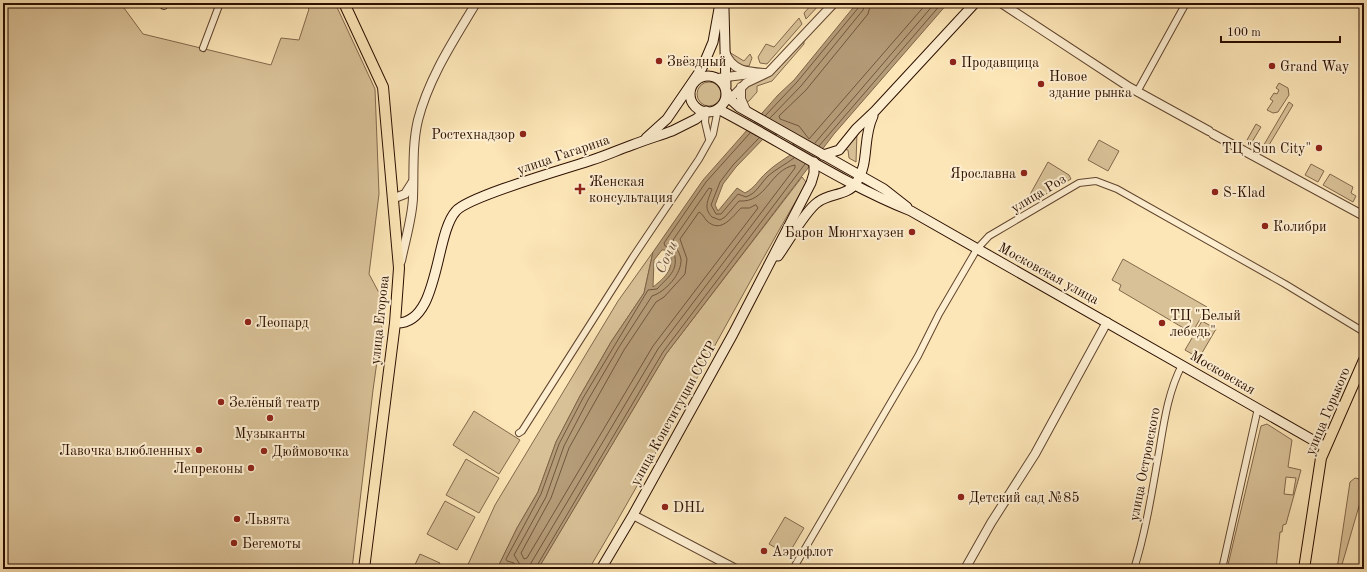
<svg xmlns="http://www.w3.org/2000/svg" width="1367" height="572" font-family="'Old Standard TT',serif">
  <rect width="100%" height="100%" fill="#fce5b6"/>
  <filter id="stains"><feTurbulence type="fractalNoise" baseFrequency=".005" numOctaves="4"/><feColorMatrix values="0 0 0 0 .2 0 0 0 0 .09 0 0 0 0 .02 0 0 0 .5 -.17"/></filter>
  <radialGradient id="worn" r=".72"><stop offset=".6" stop-color="#630" stop-opacity="0"/><stop offset="1" stop-color="#630" stop-opacity=".3"/></radialGradient>
  <g fill="#d9c197" stroke="#82684c" fill-rule="evenodd">
    <path d="M3,3H125L124,8L143,34L271,65L281,38L299,40L309,9L303,3H335L375,89L379,194L369,274L385,304L373,390L352,569H3Z"/>
    <path d="M813,3H821L806,19L804,13Z"/>
    <path d="M799,18L802,24L767,64L760,63L758,57L766,44L774,47Z"/>
    <path d="M804,39V44L772,81L757,86V92L749,101L744,103L743,88Z"/>
    <path d="M729,52L744,61L750,54L752,58L749,66H743L731,60Z"/>
    <circle cx="709" cy="94" r="12"/>
    <path d="M1279,83L1288,88L1289,95L1278,112L1273,113L1267,110L1273,101L1270,99L1274,93L1277,94L1279,90L1276,88Z"/>
    <path d="M1289,102L1293,105L1266,150L1262,148Z"/>
    <path d="M1256,124L1261,127L1252,142L1247,140Z"/>
    <path d="M857,133L856,162L849,158L848,150L843,149Z"/>
    <path d="M1099,140L1119,151L1108,171L1088,160Z"/>
    <path d="M1048,162L1069,175L1071,179L1062,184L1058,179L1047,186L1051,191L1032,202L1027,200Z"/>
    <path d="M1311,164L1324,171L1318,182L1305,175Z"/>
    <path d="M1330,174L1353,187L1351,193L1356,196L1353,202L1323,185Z"/>
    <path d="M802,177L806,182L805,185C731,312 664,443 589,569H538L666,354Z"/>
    <path d="M653,252L644,293L611,342L580,396L556,442L538,492L517,528L497,569H466L495,505L618,301Z"/>
    <path d="M1123,259L1207,307L1192,333L1119,290L1121,285L1112,280Z"/>
    <path d="M1202,321L1216,329L1199,358L1185,350Z"/>
    <path d="M474,411L520,440L499,474L453,445Z"/>
    <path d="M1267,424L1292,440L1288,467L1301,470L1286,524L1283,525L1282,532H1280L1276,569H1227L1261,426ZM1286,477L1296,478L1293,495L1284,494Z"/>
    <path d="M466,459L499,478L479,513L446,495Z"/>
    <path d="M1355,478L1364,480V489L1341,568L1337,569L1350,482Z"/>
    <path d="M445,501L475,517L457,550L427,534Z"/>
    <path d="M785,517L804,528L788,555L769,544Z"/>
    <path d="M420,554L440,563L437,569H413Z"/>
  </g>
  <path fill="#b59c78" stroke="#7e6448" fill-rule="evenodd" d="M857,3H948L834,134L666,354L538,569H511V565L497,569L517,528L538,492L556,442L580,396L611,342L644,293L653,252L703,180L778,95L794,80ZM778,134L790,139L797,150C787,158 775,164 766,173C758,180 756,187 745,193L737,188L718,211L715,205L723,184L736,167L765,137ZM662,250H669C675,268 667,276 653,287L654,260Z"/>
  <g fill="none" stroke-linecap="round" stroke-linejoin="round">
    <g stroke="#70563c" stroke-width="1">
      <path d="M871,3L868,14L806,90L779,116L780,119L799,126L809,139L927,3"/>
      <path d="M765,116L797,82L859,7L860,3"/>
      <path d="M770,118L801,86L863,10L865,3"/>
      <path d="M759,138L733,165L720,182L711,205L716,214H721L738,194L746,197C757,193 760,184 768,176C776,169 786,164 794,158"/>
      <path d="M815,143L935,3"/>
      <path d="M819,146L942,3"/>
      <path d="M756,205L758,208L653,346L527,558L524,559L521,553L551,498L569,448L624,350L656,302L664,297L685,274L687,259L680,239L699,212C703,214 704,218 707,221C721,234 732,217 741,208H749Z"/>
      <path d="M515,569L514,563L507,561L506,559L541,494L559,444L583,398L648,290L657,289C670,275 680,270 673,249L665,246L664,243L706,182L750,133"/>
      <path d="M520,569L519,563L514,555L546,497L564,446L588,400L619,347L652,296C665,292 682,274 681,259C680,252 674,246 673,240L709,188L712,189C708,200 703,208 712,217L720,220L725,217L739,201C767,203 769,170 795,165V168L658,349L531,563L530,569"/>
      <path d="M535,569L663,352L805,164"/>
    </g>
    <g stroke="#60442e" stroke-width="8">
      <g id="minor">
        <path d="M164,6L165,3"/>
        <path d="M203,48L220,3"/>
        <path d="M1137,92L1186,3"/>
        <path d="M723,105L730,99"/>
        <path d="M706,111L705,122L709,139"/>
        <path d="M519,433L522,431L633,257L699,159L713,134L718,109"/>
        <path d="M793,569L918,356L939,314L977,249L989,236L1079,183L1096,181L1117,189L1285,284L1364,332"/>
        <path d="M1134,569C1146,531 1152,491 1159,452C1164,422 1168,392 1182,365"/>
        <path d="M1222,569L1258,408"/>
      </g>
    </g>
    <g stroke="#60442e" stroke-width="10">
      <g id="tertiary">
        <path d="M1001,3L1129,87L1209,131"/>
        <path d="M725,52C732,71 747,72 764,73"/>
        <path d="M718,78L751,74"/>
        <path d="M741,87V99L746,110"/>
        <path d="M730,99L746,83L769,72L834,3"/>
        <path d="M1213,134L1364,216"/>
        <path d="M392,199L405,194L412,183"/>
        <path d="M401,261C405,241 412,219 413,198C414,172 412,145 418,120C429,77 454,40 476,3"/>
        <path d="M633,515L736,569"/>
        <path d="M965,569L991,523L1035,454L1107,322"/>
      </g>
    </g>
    <g stroke="#2c0f00" stroke-width="11">
      <g id="secondary">
        <path d="M724,9L726,87"/>
        <circle cx="708" cy="94" r="18"/>
        <path d="M727,92L730,99L739,107L884,189L907,207"/>
        <path d="M718,109C782,142 843,184 911,211L1325,447"/>
        <path d="M646,138L667,119L702,68L713,42L720,3"/>
        <path d="M823,155L839,150L856,129L875,111L975,3"/>
        <path d="M778,256C789,241 805,211 818,202C830,193 847,196 856,183C870,163 862,139 873,116"/>
        <path d="M395,323C440,326 434,235 456,211C469,196 568,168 592,160C605,156 618,150 632,145C645,140 658,136 672,131L696,119L706,111"/>
        <path d="M601,569L633,515L733,334L811,183L814,173V162"/>
      </g>
    </g>
    <g stroke="#2c0f00" stroke-width="12">
      <g id="primary">
        <path d="M344,3L383,87L399,268L395,323L364,569"/>
        <path d="M1304,569L1321,458L1364,360"/>
      </g>
    </g>
    <use href="#minor" stroke="#fdeed0" stroke-width="6"/>
    <use href="#tertiary" stroke="#fdeed0" stroke-width="8"/>
    <use href="#secondary" stroke="#fdeed0" stroke-width="9"/>
    <use href="#primary" stroke="#fce5b6" stroke-width="10"/>
  </g>
  <g fill="#8f2418" stroke="#fdeed0" stroke-width="1.5">
    <circle cx="659" cy="61" r="4"/>
    <circle cx="953" cy="62" r="4"/>
    <circle cx="1272" cy="66" r="4"/>
    <circle cx="1041" cy="84" r="4"/>
    <circle cx="523" cy="134" r="4"/>
    <circle cx="1319" cy="148" r="4"/>
    <circle cx="1024" cy="173" r="4"/>
    <path d="M578 183h4v4h4v4h-4v4h-4v-4h-4v-4h4z"/>
    <circle cx="1215" cy="192" r="4"/>
    <circle cx="1265" cy="226" r="4"/>
    <circle cx="912" cy="232" r="4"/>
    <circle cx="248" cy="322" r="4"/>
    <circle cx="1162" cy="323" r="4"/>
    <circle cx="221" cy="402" r="4"/>
    <circle cx="270" cy="418" r="4"/>
    <circle cx="199" cy="450" r="4"/>
    <circle cx="264" cy="451" r="4"/>
    <circle cx="251" cy="468" r="4"/>
    <circle cx="961" cy="497" r="4"/>
    <circle cx="665" cy="507" r="4"/>
    <circle cx="237" cy="519" r="4"/>
    <circle cx="234" cy="543" r="4"/>
    <circle cx="764" cy="551" r="4"/>
  </g>
  <g text-anchor="middle" stroke-width="4" stroke-linejoin="round" paint-order="stroke">
    <g font-size="14" fill="#2c0f00" stroke="#fdeed0" text-anchor="start">
      <text x="667" y="66">Звёздный</text>
      <text x="961" y="67">Продавщица</text>
      <text x="1280" y="71">Grand Way</text>
      <text x="1049" y="81">Новое<tspan x="1049" dy="16">здание рынка</tspan></text>
      <text x="515" y="139" text-anchor="end">Ростехнадзор</text>
      <text x="1311" y="153" text-anchor="end">ТЦ "Sun City"</text>
      <text x="1016" y="178" text-anchor="end">Ярославна</text>
      <text x="589" y="186">Женская<tspan x="589" dy="16">консультация</tspan></text>
      <text x="1223" y="197">S-Klad</text>
      <text x="1273" y="231">Колибри</text>
      <text x="904" y="237" text-anchor="end">Барон Мюнгхаузен</text>
      <text x="1170" y="320">ТЦ "Белый<tspan x="1170" dy="16">лебедь"</tspan></text>
      <text x="256" y="327">Леопард</text>
      <text x="229" y="407">Зелёный театр</text>
      <text x="270" y="438" text-anchor="middle">Музыканты</text>
      <text x="191" y="455" text-anchor="end">Лавочка влюбленных</text>
      <text x="272" y="456">Дюймовочка</text>
      <text x="243" y="473" text-anchor="end">Лепреконы</text>
      <text x="969" y="502">Детский сад №85</text>
      <text x="673" y="512">DHL</text>
      <text x="245" y="524">Львята</text>
      <text x="242" y="548">Бегемоты</text>
      <text x="772" y="556">Аэрофлот</text>
    </g>
    <g font-size="14" fill="#2c0f00" stroke="#fdeed0">
      <text transform="translate(563 154) rotate(-19)" y="5">улица Гагарина</text>
      <text transform="translate(1038 193) rotate(-31)" y="5">улица Роз</text>
      <text transform="translate(1049 273) rotate(29)" y="5">Московская улица</text>
      <text transform="translate(379 320) rotate(-84)" y="5">улица Егорова</text>
      <text transform="translate(1223 372) rotate(30)" y="5">Московская</text>
      <text transform="translate(1327 411) rotate(-67)" y="5">улица Горького</text>
      <text transform="translate(673 413) rotate(-61)" y="5">улица Конституции СССР</text>
      <text transform="translate(1144 464) rotate(-79)" y="5">улица Островского</text>
    </g>
    <g font-size="15" font-style="italic" fill="#6a4e36" stroke="#fdeed0">
      <text transform="translate(666 257) rotate(-65)" y="5">Сочи</text>
    </g>
  </g>
  <rect width="1367" height="572" fill="none" stroke="#fce5b6" stroke-width="16"/>
  <rect x="4" y="4" width="1359" height="564" fill="none" stroke="#2c0f00" stroke-width="2"/>
  <rect x="8" y="8" width="1351" height="556" fill="none" stroke="#2c0f00"/>
  <path d="M1221 36v6h119v-6" fill="none" stroke="#2c0f00" stroke-width="2"/>
  <text x="1227" y="36" font-size="12" fill="#2c0f00" stroke="#fdeed0" stroke-width="3" paint-order="stroke">100 m</text>
  <rect width="100%" height="100%" filter="url(#stains)"/>
  <rect width="100%" height="100%" fill="url(#worn)"/>
</svg>
